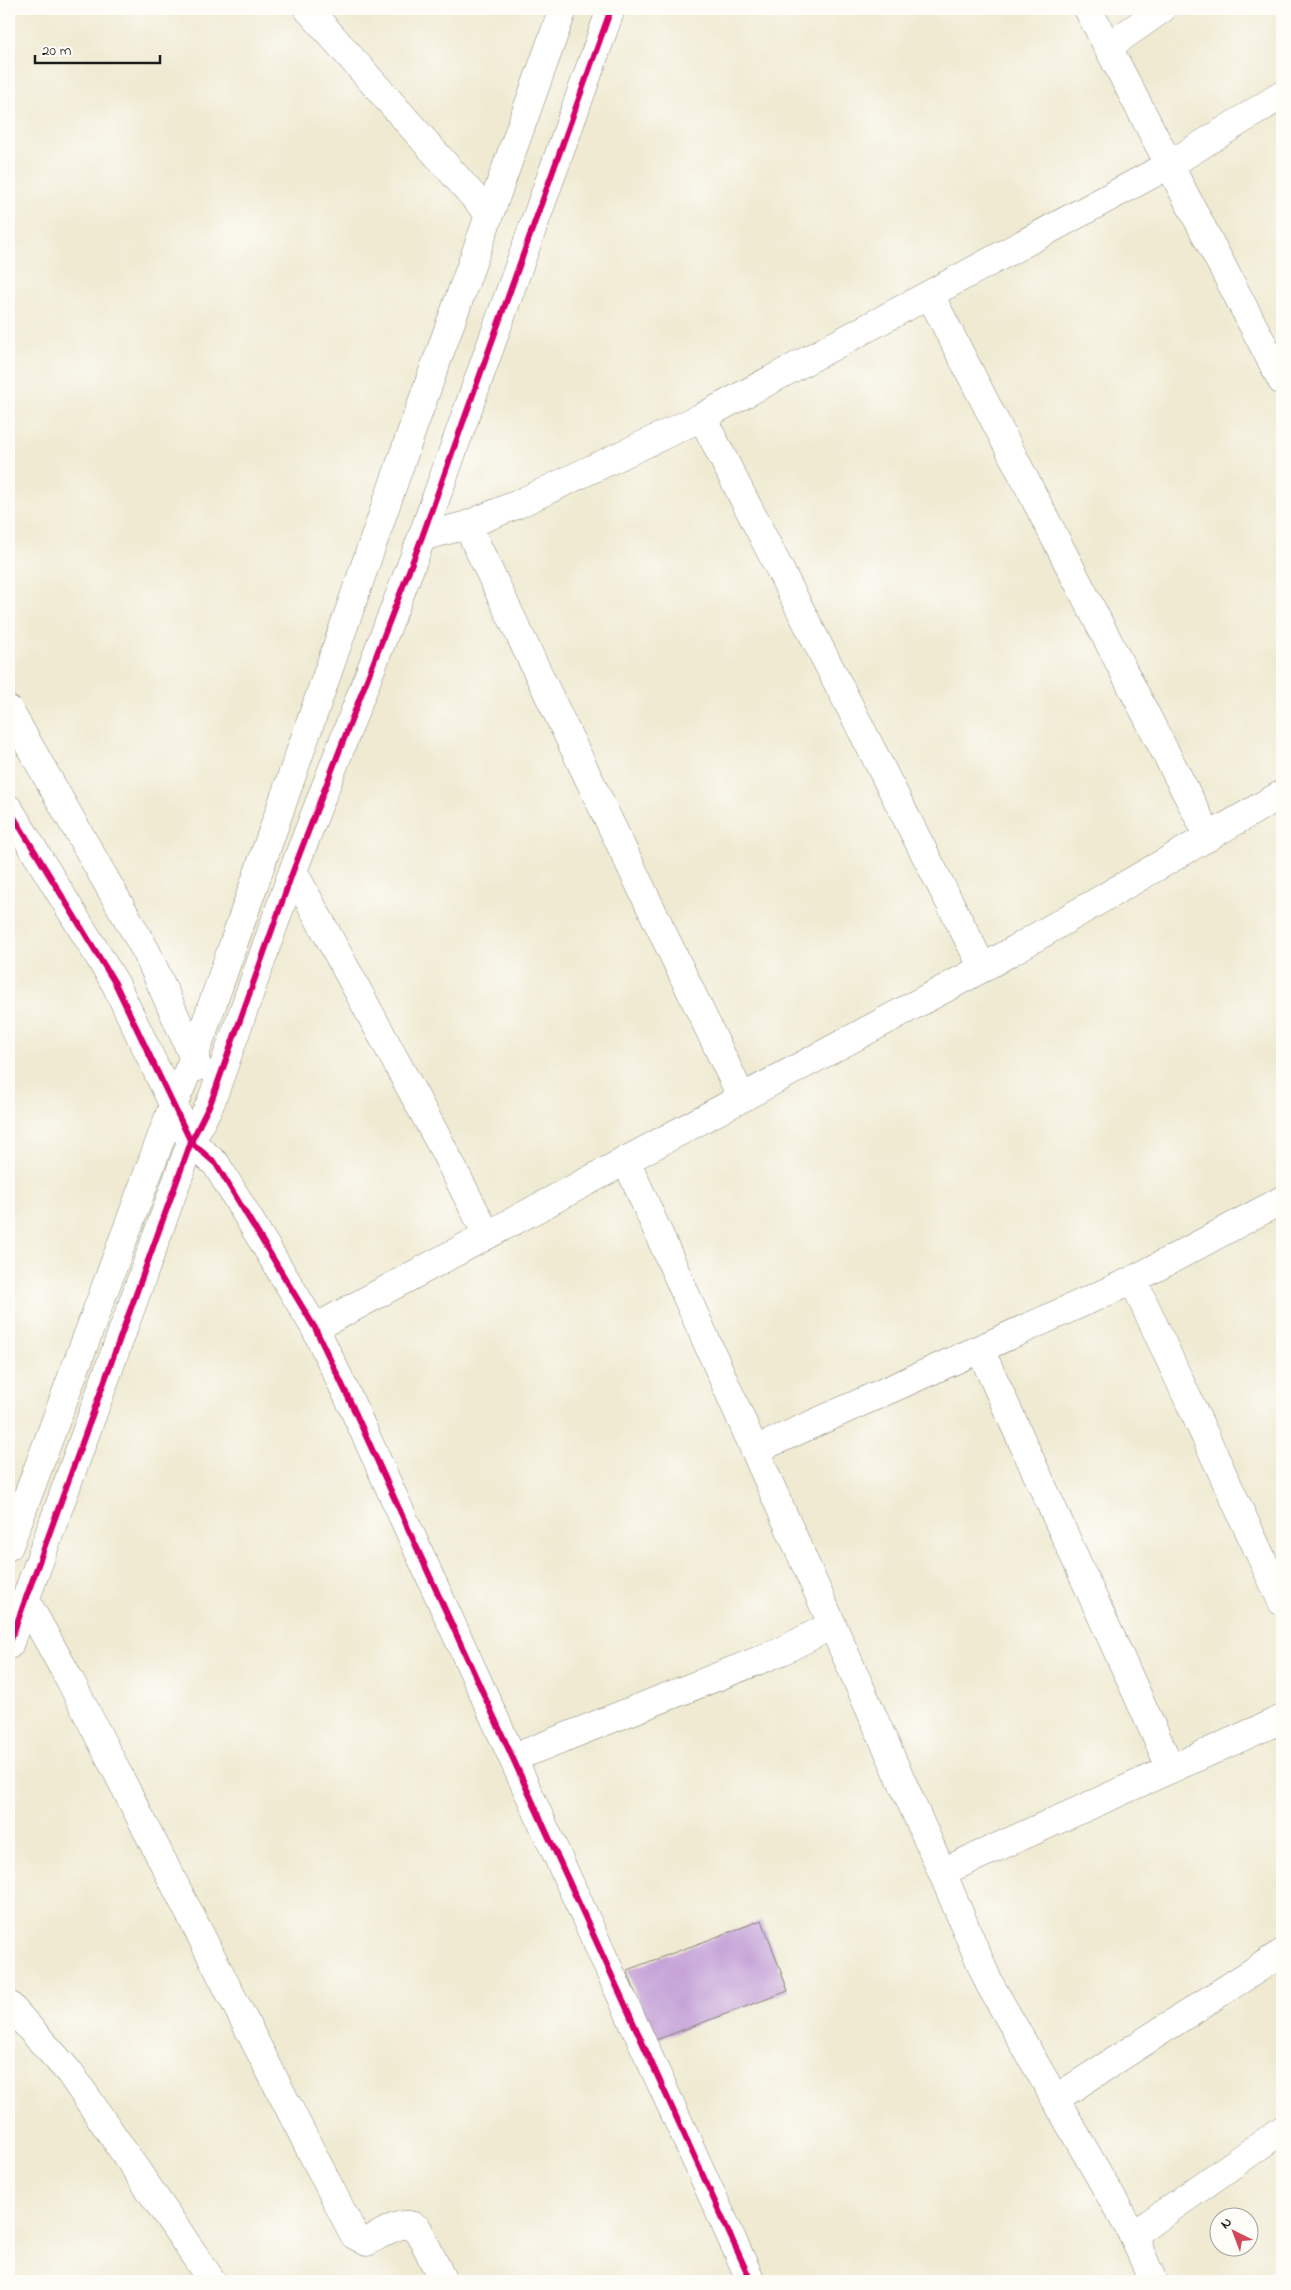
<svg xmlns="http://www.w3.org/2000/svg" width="1291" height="2290" font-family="'Indie Flower',sans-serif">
  <rect width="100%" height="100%" fill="#fdfcf7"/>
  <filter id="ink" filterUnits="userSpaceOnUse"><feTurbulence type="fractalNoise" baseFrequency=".02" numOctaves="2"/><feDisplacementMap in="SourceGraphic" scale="10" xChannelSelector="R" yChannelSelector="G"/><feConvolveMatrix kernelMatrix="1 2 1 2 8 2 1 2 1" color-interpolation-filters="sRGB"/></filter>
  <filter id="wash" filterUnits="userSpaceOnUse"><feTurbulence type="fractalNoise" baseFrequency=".0096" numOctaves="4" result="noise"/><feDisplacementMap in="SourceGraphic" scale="20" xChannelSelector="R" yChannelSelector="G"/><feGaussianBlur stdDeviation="1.12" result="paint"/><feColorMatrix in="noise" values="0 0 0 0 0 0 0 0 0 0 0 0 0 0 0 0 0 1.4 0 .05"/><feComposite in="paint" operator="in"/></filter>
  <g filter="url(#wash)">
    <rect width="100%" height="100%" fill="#efead1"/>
    <g id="blocks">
      <path fill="#c6a4d8" d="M762,1920L788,1991L653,2041L627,1970Z"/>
    </g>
  </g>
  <g filter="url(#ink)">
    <use href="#blocks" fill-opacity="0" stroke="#868376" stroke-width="1"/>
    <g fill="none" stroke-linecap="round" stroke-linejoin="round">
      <g stroke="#868376" stroke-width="29">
        <g id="minor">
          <path d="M308,9L489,214"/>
          <path d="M1088,9L1282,381"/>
          <path d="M1108,47L1162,9"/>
          <path d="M930,295L1209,837"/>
          <path d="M702,417L983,968"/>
          <path d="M467,525L742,1098"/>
          <path d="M422,537L467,525L518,504L702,417L1169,165L1282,95"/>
          <path d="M9,710L147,953L198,1067"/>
          <path d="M9,809L115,983L191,1142L216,1164L315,1328L350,1401L751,2281"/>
          <path d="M293,871L440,1143L487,1235"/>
          <path d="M626,1160L942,1872L989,1983L1133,2235L1153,2281"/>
          <path d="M1133,1280L1282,1602"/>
          <path d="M315,1328L983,968L1282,794"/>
          <path d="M980,1349L1171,1769"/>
          <path d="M755,1450L1133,1280L1282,1200"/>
          <path d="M9,1546L174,1103L194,1057L410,436L563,9"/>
          <path d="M25,1599L71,1682L354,2235L367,2242C382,2234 403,2217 418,2229L443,2281"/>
          <path d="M9,1645L191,1142L211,1102L293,871L422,537L611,9"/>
          <path d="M513,1758L782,1651L832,1625"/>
          <path d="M942,1872L1282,1719"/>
          <path d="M9,2005L70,2073L212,2281"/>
          <path d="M1055,2099L1282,1953"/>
          <path d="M1133,2235L1282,2130"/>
        </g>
      </g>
      <use href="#minor" stroke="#fff" stroke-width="28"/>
      <g stroke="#fdfcf7" stroke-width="9">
        <g id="cycleway">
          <path d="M9,809L115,983L191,1142L216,1164L315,1328L350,1401L751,2281"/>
          <path d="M9,1645L191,1142L211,1102L293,871L422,537L611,9"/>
        </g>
      </g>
      <use href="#cycleway" stroke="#d6006c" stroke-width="6"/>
    </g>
  </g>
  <rect width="1291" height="2290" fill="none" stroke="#fdfcf7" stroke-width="30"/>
  <g transform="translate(1234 2232) rotate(318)"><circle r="24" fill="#fdfcf7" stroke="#a3a29f"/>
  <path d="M0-4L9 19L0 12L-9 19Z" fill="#d1495b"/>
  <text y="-8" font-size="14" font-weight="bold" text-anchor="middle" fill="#1c1c1c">N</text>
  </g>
  <path d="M35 55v8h125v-8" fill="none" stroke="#1c1c1c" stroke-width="2.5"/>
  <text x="42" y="55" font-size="15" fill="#1c1c1c" stroke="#fdfcf7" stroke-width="4" paint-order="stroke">20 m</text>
</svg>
